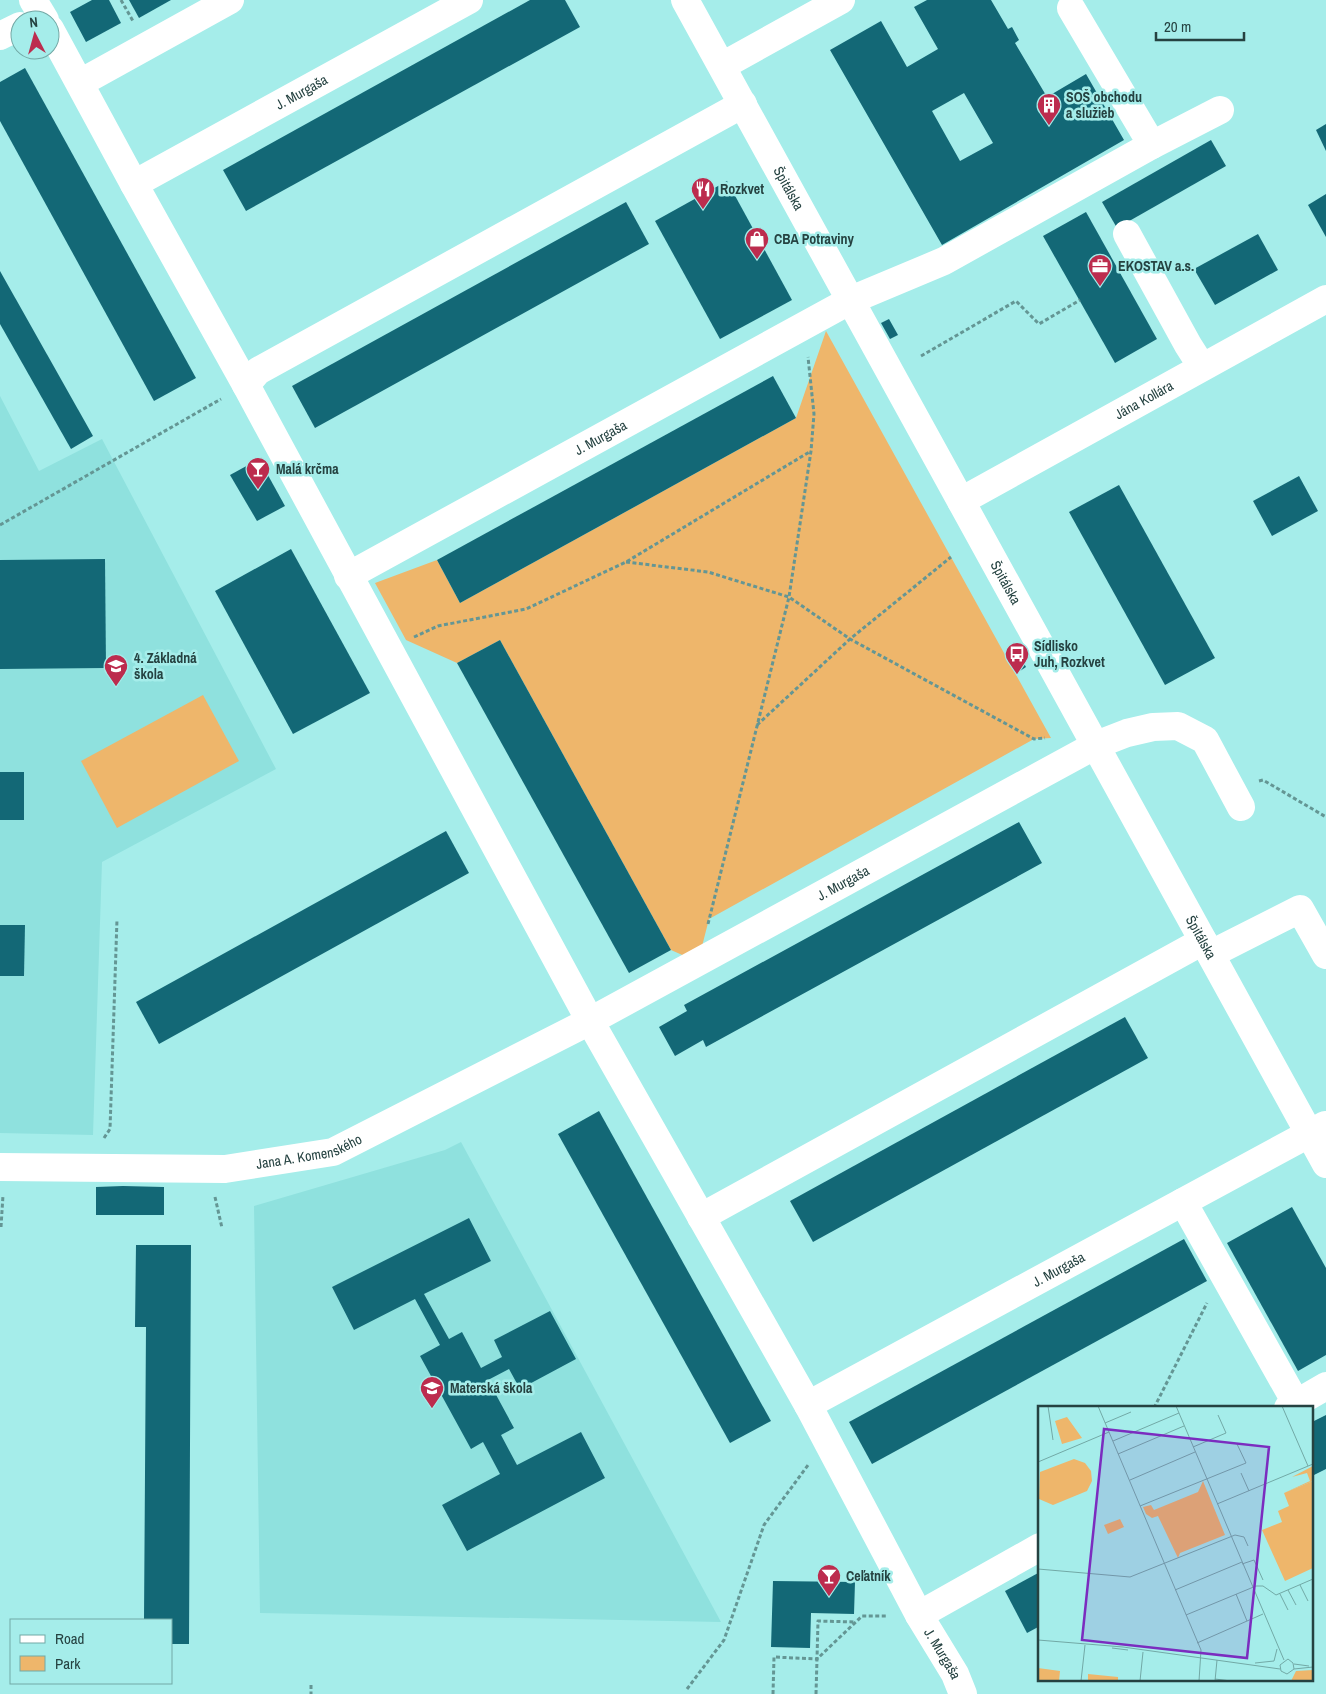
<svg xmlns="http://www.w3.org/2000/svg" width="1326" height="1694" font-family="'Archivo Narrow',sans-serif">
  <rect width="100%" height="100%" fill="#a5edea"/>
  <g fill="#8fe1de">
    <path d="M0,396L39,471L102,439L276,769L102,862L93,1135L0,1133Z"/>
    <path d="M461,1142L721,1622L260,1613L254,1206L445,1150Z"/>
  </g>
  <g fill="#eeb66b">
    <path d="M826,331L1051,738L1034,739L709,919L698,962L671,950L500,640L457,663L406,640L375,583L437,560L460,603L796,418Z"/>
    <path d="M203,695L239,761L117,828L81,761Z"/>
  </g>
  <g fill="#136876" fill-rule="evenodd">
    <path d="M92,0H109L121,23L86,42L70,12Z"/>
    <path d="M129,0H171L139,18Z"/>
    <path d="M530,0H565L580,27L246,211L223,170Z"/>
    <path d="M927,0H991L1008,29L1012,27L1019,40L1015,43L1047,97L1086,74L1124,140L942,245L830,50L881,21L907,67L938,49L914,7ZM964,93L993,143L960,161L932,111Z"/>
    <path d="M25,68L196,378L154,401L0,121V82Z"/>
    <path d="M1326,124V151L1316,130Z"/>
    <path d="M1211,140L1226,166L1117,228L1102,202Z"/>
    <path d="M727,181L792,300L720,339L655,221Z"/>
    <path d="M1326,194V237L1308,205Z"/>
    <path d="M626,202L649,244L315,428L292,386Z"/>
    <path d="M1086,212L1157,339L1115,363L1043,236Z"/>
    <path d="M1258,234L1278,270L1215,305L1194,269Z"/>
    <path d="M0,271L93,436L71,449L0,324Z"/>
    <path d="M889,319L898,335L890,339L881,323Z"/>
    <path d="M773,376L796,418L460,603L437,560Z"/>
    <path d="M259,459L285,506L257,521L230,475Z"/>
    <path d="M1299,476L1318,511L1272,536L1253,501Z"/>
    <path d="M1119,485L1215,658L1165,685L1069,512Z"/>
    <path d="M291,549L370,693L293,734L215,591Z"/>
    <path d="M105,559L106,668L0,669V560Z"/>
    <path d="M500,640L671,950L629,973L457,663Z"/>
    <path d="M1015,647L1026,667L1020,671L1008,651Z"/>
    <rect x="0" y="772" width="24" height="48"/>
    <path d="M1019,822L1042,863L706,1047L703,1040L675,1056L659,1027L687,1011L684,1005Z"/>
    <path d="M446,831L469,873L159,1044L136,1002Z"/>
    <path d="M0,925H25L24,976H0Z"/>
    <path d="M1125,1017L1148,1058L813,1242L790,1201Z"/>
    <path d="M599,1111L771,1421L730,1443L558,1134Z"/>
    <path d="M123,1186L164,1187V1215H96V1187Z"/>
    <path d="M1292,1207L1326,1268V1355L1298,1371L1227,1243Z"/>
    <path d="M469,1218L491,1261L424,1294L449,1339L462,1332L481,1368L502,1357L494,1340L550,1311L576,1359L520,1389L509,1369L488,1380L514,1428L501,1435L517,1465L581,1432L605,1478L467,1551L442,1505L500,1474L483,1442L471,1449L420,1356L440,1345L415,1299L354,1330L332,1287Z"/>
    <path d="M1184,1239L1207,1281L872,1464L849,1422Z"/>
    <path d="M136,1245H191L189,1644H171V1620H144L146,1327H135Z"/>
    <path d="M1326,1415V1469L1312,1476V1422Z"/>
    <path d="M1040,1572V1626L1027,1633L1005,1591Z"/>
    <path d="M773,1581L855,1582L854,1614L811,1613L810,1648L771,1647Z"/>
  </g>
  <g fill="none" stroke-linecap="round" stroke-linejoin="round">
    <g stroke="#649694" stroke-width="3" stroke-dasharray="4 2.5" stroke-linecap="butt">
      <path d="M121,0L133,21"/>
      <path d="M921,356L1016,301L1039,324L1080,300"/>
      <path d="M0,525L221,399"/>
      <path d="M626,562L708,572L789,597L850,639L1034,739L1045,738"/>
      <path d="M414,637L438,626L526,609L626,562L811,451"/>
      <path d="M757,725L850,639L951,557"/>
      <path d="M1259,781L1263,780L1326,817"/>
      <path d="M708,924L789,597L811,451L814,414L808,357"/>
      <path d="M104,1138L110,1129L117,919"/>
      <path d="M215,1197L222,1228"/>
      <path d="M1,1227L3,1195"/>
      <path d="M1154,1408L1207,1303"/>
      <path d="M311,1685V1694"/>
      <path d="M687,1689L724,1640L764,1525L808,1465"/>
      <path d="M773,1694L774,1657L817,1659L818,1621L856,1622"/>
      <path d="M816,1694L817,1659L862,1616H887"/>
    </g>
    <g stroke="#fff" stroke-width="28">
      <path d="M33,0L45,20"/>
      <path id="s1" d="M685,0L1326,1164"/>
      <path id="s2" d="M50,29L134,184L246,385L590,1021L808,1405L919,1615L955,1674L963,1694"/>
      <path d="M0,36L20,26"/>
      <path d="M722,66L841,0"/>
      <path d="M80,83L230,0"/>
      <path d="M1152,145L1220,110"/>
      <path id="s3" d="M134,184L469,0"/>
      <path d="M1127,234L1188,345L1202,367"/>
      <path d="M246,385L258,371L743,104"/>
      <path id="s4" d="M961,501L1326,299"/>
      <path id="s5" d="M348,576L851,300L944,261L1152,145L1071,8"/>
      <path d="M1211,954L1300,909L1326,955"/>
      <path id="s6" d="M0,1167L225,1169L333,1152L590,1021L1096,745L1127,733L1153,727L1178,726L1205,740L1241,807"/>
      <path d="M1183,1202L1296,1403"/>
      <path d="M701,1217L1203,941"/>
      <path id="s7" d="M808,1405L1325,1125"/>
      <path d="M1288,1408L1326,1386"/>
      <path d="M919,1615L1040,1547"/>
    </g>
  </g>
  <defs>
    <g id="building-pin" transform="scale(1.25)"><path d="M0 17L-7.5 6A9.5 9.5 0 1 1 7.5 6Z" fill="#bc2c4e" stroke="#a5edea"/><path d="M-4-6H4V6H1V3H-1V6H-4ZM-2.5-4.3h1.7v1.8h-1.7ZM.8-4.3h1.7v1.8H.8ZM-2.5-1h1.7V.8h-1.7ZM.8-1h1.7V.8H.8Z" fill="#fff"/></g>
    <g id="restaurant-pin" transform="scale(1.25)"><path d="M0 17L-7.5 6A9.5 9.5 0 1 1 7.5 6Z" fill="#bc2c4e" stroke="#a5edea"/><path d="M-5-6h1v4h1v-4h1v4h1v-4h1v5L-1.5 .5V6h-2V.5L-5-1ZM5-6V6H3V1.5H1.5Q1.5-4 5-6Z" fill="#fff"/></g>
    <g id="shop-pin" transform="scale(1.25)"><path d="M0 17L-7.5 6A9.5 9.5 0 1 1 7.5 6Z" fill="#bc2c4e" stroke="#a5edea"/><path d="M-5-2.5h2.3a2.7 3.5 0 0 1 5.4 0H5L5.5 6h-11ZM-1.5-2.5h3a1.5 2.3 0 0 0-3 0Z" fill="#fff"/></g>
    <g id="office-pin" transform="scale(1.25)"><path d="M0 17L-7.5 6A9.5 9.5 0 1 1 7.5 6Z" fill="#bc2c4e" stroke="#a5edea"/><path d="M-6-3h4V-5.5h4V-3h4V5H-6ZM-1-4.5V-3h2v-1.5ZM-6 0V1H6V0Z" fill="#fff"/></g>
    <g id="bar-pin" transform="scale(1.25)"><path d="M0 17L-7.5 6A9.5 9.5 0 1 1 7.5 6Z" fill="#bc2c4e" stroke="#a5edea"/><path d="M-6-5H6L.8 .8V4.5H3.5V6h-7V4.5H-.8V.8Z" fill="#fff"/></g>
    <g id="bus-pin" transform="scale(1.25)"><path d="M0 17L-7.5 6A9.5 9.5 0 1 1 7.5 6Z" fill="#bc2c4e" stroke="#a5edea"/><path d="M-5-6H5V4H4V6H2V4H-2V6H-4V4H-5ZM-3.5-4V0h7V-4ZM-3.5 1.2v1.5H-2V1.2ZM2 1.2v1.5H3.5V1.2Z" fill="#fff"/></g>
    <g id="school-pin" transform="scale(1.25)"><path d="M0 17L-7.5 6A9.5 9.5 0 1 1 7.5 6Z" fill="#bc2c4e" stroke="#a5edea"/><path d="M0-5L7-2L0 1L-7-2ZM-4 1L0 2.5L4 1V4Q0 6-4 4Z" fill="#fff"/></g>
  </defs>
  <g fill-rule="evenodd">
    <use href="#building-pin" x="1049" y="105"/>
    <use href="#restaurant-pin" x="703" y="189"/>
    <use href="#shop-pin" x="757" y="239"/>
    <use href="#office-pin" x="1100" y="266"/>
    <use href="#bar-pin" x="258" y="469"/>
    <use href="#bus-pin" x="1017" y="654"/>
    <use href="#school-pin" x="116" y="666"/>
    <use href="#school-pin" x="432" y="1388"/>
    <use href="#bar-pin" x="829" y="1576"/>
  </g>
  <g text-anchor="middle" stroke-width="5" stroke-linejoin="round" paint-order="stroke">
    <g font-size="14" fill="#254241" stroke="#a5edea">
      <text dy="5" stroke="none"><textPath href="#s3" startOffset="191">J. Murgaša</textPath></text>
      <text dy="5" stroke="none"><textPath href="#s1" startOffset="215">Špitálska</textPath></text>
      <text dy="5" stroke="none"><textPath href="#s4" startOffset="209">Jána Kollára</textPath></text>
      <text dy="5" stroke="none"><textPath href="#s5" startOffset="288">J. Murgaša</textPath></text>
      <text dy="5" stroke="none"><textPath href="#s1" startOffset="665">Špitálska</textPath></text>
      <text dy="5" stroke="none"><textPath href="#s6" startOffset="911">J. Murgaša</textPath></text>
      <text dy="5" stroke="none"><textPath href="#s1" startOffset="1070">Špitálska</textPath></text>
      <text dy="5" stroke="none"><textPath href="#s6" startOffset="311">Jana A. Komenského</textPath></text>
      <text dy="5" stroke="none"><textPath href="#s7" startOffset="285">J. Murgaša</textPath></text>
      <text dy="5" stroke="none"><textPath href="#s2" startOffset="1854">J. Murgaša</textPath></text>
    </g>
    <g font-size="14" font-weight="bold" fill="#254241" stroke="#a5edea" text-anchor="start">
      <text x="1066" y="102">SOŠ obchodu<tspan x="1066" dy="16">a služieb</tspan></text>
      <text x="720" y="194">Rozkvet</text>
      <text x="774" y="244">CBA Potraviny</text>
      <text x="1118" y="271">EKOSTAV a.s.</text>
      <text x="276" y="474">Malá krčma</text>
      <text x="1034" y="651">Sídlisko<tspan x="1034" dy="16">Juh, Rozkvet</tspan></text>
      <text x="134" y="663">4. Základná<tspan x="134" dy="16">škola</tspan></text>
      <text x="450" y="1393">Materská škola</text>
      <text x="846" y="1581">Ceľatník</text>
    </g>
  </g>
  <g transform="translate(1038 1406)">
    <rect width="275" height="275" fill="#a5edea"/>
    <path d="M275,60V75L246,87L272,75L269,67L254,71Z" fill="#eeb66b"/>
    <path d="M275,75V162L247,175L224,124L244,116L240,105L251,100L246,87Z" fill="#eeb66b"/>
    <path d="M29,11L44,32L24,38L17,15ZM36,53L47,57L53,65L54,75L49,85L15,99L1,93L2,66ZM165,75L187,129L142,147L140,152L120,110L114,112L108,108L105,101L113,99L116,104L160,86ZM82,113L86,121L70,128L66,119ZM0,262L22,265L21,275H0ZM275,264V275H253L258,265ZM50,268L80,271V275H50Z" fill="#eeb66b"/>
    <path fill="none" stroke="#72a9a6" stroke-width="1" d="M10,0L15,34M60,0L163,244L161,275M138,0L246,254M244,0L270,60M67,17L93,6M75,35L141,7M155,41L188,27L180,9M80,48L146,20M0,56L71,26M203,67L211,85M92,74L157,46M179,98L275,58M102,100L208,57L199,38M204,158L216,154L225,174M0,163L92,171L197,129L206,131L210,140M262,179L270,195M137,184L204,156M250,184L258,199M198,188L209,215M242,188L250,204M148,209L218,180H225L238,189L275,173M0,234L85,241L242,263M159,237L225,208M74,242L90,244M217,257L236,255L239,243M256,258L271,260M256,263L255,257L250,253L242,259L243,265L249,268L256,263L275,261M177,273L193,275M43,275L47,239M102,275L105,246M177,275L179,254"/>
    <path fill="#7b2cbf" fill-opacity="0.15" stroke="#7b2cbf" stroke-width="2.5" d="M66,23L231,41L209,252L44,234Z"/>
    <rect width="275" height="275" fill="none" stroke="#254241" stroke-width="2.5"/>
  </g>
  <rect x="10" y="1619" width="162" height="65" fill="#a5edea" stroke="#72a9a6"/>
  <rect x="20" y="1635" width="25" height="8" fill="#ffffff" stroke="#72a9a6"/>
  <text x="55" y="1644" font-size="15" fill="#254241">Road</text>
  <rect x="20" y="1656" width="25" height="15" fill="#eeb66b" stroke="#72a9a6"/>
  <text x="55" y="1669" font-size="15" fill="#254241">Park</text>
  <g transform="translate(35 35) rotate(354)"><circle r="24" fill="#a5edea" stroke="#72a9a6"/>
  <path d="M0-4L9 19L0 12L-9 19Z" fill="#bc2c4e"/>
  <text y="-8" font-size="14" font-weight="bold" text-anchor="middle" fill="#254241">N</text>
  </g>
  <path d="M1156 32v8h88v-8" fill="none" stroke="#254241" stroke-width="2.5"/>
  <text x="1164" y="32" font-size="15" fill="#254241" stroke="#a5edea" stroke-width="4" paint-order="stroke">20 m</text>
</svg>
